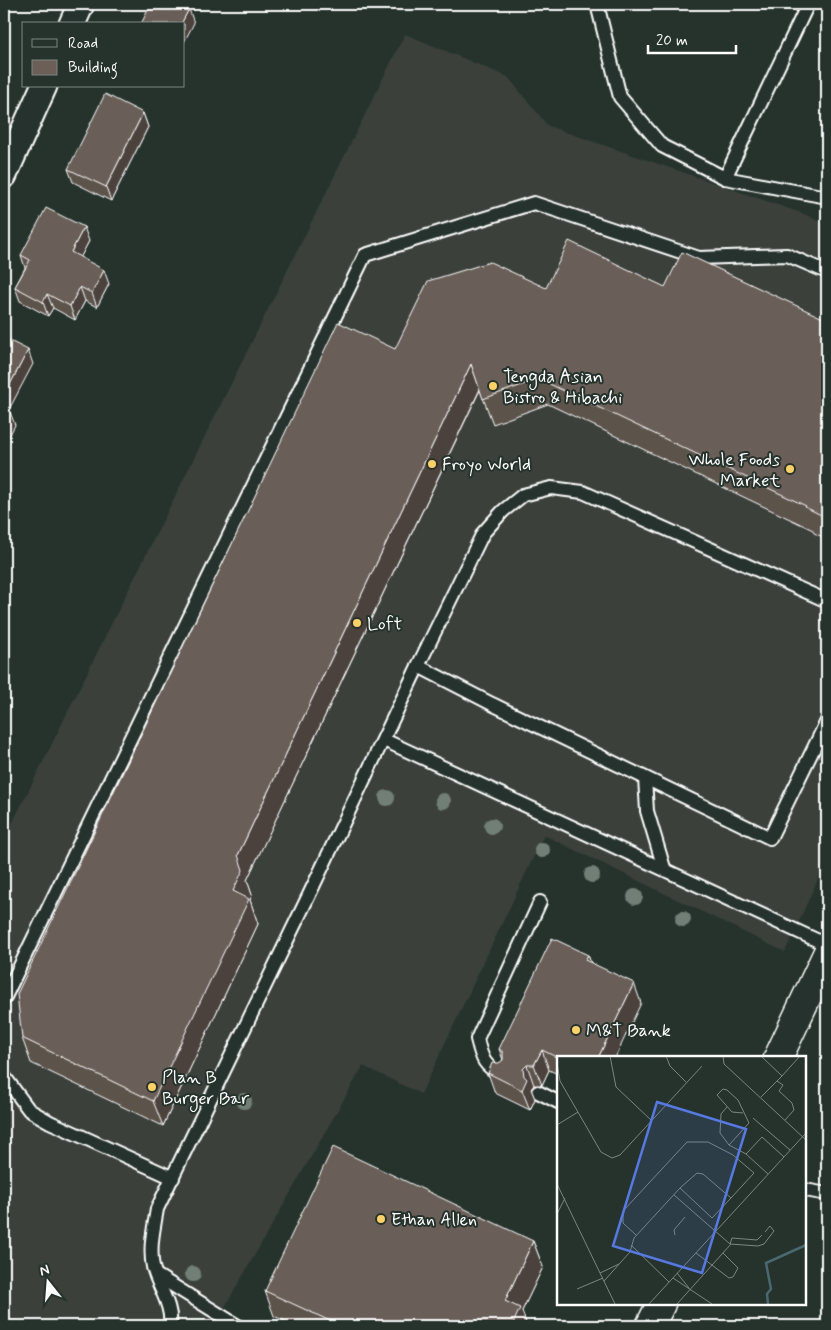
<svg xmlns="http://www.w3.org/2000/svg" width="831" height="1330" font-family="Mynerve,sans-serif">
  <rect width="100%" height="100%" fill="#26332d"/>
  <filter id="ink" filterUnits="userSpaceOnUse"><feTurbulence type="fractalNoise" baseFrequency=".02" numOctaves="2"/><feDisplacementMap in="SourceGraphic" scale="10" xChannelSelector="R" yChannelSelector="G"/><feConvolveMatrix kernelMatrix="1 2 1 2 8 2 1 2 1" color-interpolation-filters="sRGB"/></filter>
  <g filter="url(#ink)">
    <path fill="#3b403a" d="M405,34L508,77L548,126L804,214L827,225V859L785,952L544,835L421,1094L363,1066L214,1326H4V840Z"/>
    <g fill="none" stroke-linecap="round" stroke-linejoin="round">
      <g stroke="#fff" stroke-width="16">
        <g id="service">
          <path d="M597,4L620,97L662,146L725,178"/>
          <path d="M808,4L725,178L827,197"/>
          <path d="M827,601L583,492L551,488L523,495L503,511L483,533L418,666L492,704L770,838L827,721"/>
          <path d="M384,740L827,945"/>
          <path d="M645,778L647,811L664,868"/>
          <path d="M4,999L365,255L534,203L699,258L787,255L827,272"/>
          <path d="M4,1076L29,1110L50,1122L173,1178"/>
          <path d="M503,1076C484,1066 482,1060 477,1039L540,902"/>
          <path d="M538,1092L558,1102"/>
          <path d="M805,1190L827,1194"/>
          <path d="M156,1275L238,1326"/>
          <path d="M170,1326C173,1306 158,1287 153,1267C149,1247 154,1228 157,1209L309,895L418,666"/>
        </g>
      </g>
      <g stroke="#fff" stroke-width="29">
        <g id="minor">
          <path d="M72,24L81,4"/>
          <path d="M4,175L44,86"/>
        </g>
      </g>
      <g stroke="#fff" stroke-width="31">
        <g id="primary">
          <path d="M778,1058L827,954"/>
          <path d="M650,1326L661,1304"/>
        </g>
      </g>
      <use href="#service" stroke="#26332d" stroke-width="12"/>
      <use href="#minor" stroke="#26332d" stroke-width="25"/>
      <use href="#primary" stroke="#26332d" stroke-width="28"/>
    </g>
    <g fill="#727f77">
      <circle cx="387" cy="798" r="8"/>
      <circle cx="443" cy="801" r="8"/>
      <circle cx="492" cy="826" r="8"/>
      <circle cx="542" cy="850" r="8"/>
      <circle cx="592" cy="875" r="8"/>
      <circle cx="635" cy="897" r="8"/>
      <circle cx="683" cy="919" r="8"/>
      <circle cx="244" cy="1101" r="8"/>
      <circle cx="193" cy="1274" r="8"/>
    </g>
    <g fill="#5c524c" stroke="#fff">
      <path d="M143,113L148,127L111,201L73,182L68,169Z"/>
      <path d="M89,241L80,258L109,284L97,307L85,301L75,320L53,308L48,316L20,301L15,287L25,268L21,255Z"/>
      <path d="M665,287L827,320V539L814,533L813,530L548,404L493,424L480,390L247,880L252,895L250,900L258,924L163,1126L31,1063L22,1038L395,349L546,288Z"/>
      <path d="M588,955L591,963L641,1003L558,1058V1074L549,1070L542,1085H534L531,1089L535,1099L530,1110L495,1093L488,1073L503,1060L499,1049Z"/>
      <path d="M533,1241L543,1267L522,1311L527,1326H296L274,1316L265,1291Z"/>
    </g>
    <g fill="#4b423e" stroke="#fff">
      <path d="M189,9L194,23L184,42V24H181Z"/>
      <path d="M143,113L148,127L111,201L106,187Z"/>
      <path d="M84,227L89,241L76,266L71,252Z"/>
      <path d="M104,270L109,284L97,307L92,293Z"/>
      <path d="M80,287L85,301L75,320L70,306Z"/>
      <path d="M47,294L53,308L48,316L43,302Z"/>
      <path d="M28,350L33,364L4,419V396Z"/>
      <path d="M471,364L480,389L247,880L252,895L250,900L258,924L163,1126L153,1101L233,891L238,855Z"/>
      <path d="M10,412L15,425L4,446V422Z"/>
      <path d="M588,955L595,975L585,960Z"/>
      <path d="M634,983L641,1003L615,1058H598Z"/>
      <path d="M542,1050L549,1070L542,1085L534,1065Z"/>
      <path d="M527,1065L534,1085L531,1089L535,1099L530,1110L522,1090L523,1069Z"/>
      <path d="M533,1241L543,1267L522,1311L527,1326H512L505,1301Z"/>
    </g>
    <g fill="#6b5f58" stroke="#fff">
      <path d="M151,4H179L189,9L181,24H141Z"/>
      <path d="M105,94L143,113L106,187L68,169Z"/>
      <path d="M46,208L84,227L71,252L104,270L92,293L80,287L70,306L47,294L43,302L15,287L30,260L21,255Z"/>
      <path d="M569,241L665,287L682,252L827,320V518L805,507L806,506L539,379L483,399L471,364L238,855L243,870L233,891L249,899L153,1101L22,1038L17,994L338,322L395,349L428,281L490,262L546,288Z"/>
      <path d="M4,338L28,350L4,396Z"/>
      <path d="M4,409L10,412L4,422Z"/>
      <path d="M552,938L588,955L585,960L634,983L598,1058H558L542,1050L534,1065H527L523,1069L524,1076L527,1079L522,1090L488,1073L492,1063H499L503,1060V1052L499,1049Z"/>
      <path d="M333,1147L533,1241L505,1301L520,1308L512,1326H497L494,1325V1326H341L265,1291Z"/>
    </g>
  </g>
  <g fill="#ffd166" stroke="#26332d" stroke-width="2">
    <circle cx="493" cy="386" r="5"/>
    <circle cx="432" cy="464" r="5"/>
    <circle cx="790" cy="469" r="5"/>
    <circle cx="357" cy="623" r="5"/>
    <circle cx="576" cy="1030" r="5"/>
    <circle cx="152" cy="1087" r="5"/>
    <circle cx="381" cy="1219" r="5"/>
  </g>
  <g text-anchor="middle" stroke-width="4" stroke-linejoin="round" paint-order="stroke">
    <g font-size="18" fill="#fff" stroke="#26332d" text-anchor="start">
      <text x="503" y="382">Tengda Asian<tspan x="503" dy="21">Bistro &amp; Hibachi</tspan></text>
      <text x="780" y="465" text-anchor="end">Whole Foods<tspan x="780" dy="21">Market</tspan></text>
      <text x="442" y="470">Froyo World</text>
      <text x="367" y="629">Loft</text>
      <text x="586" y="1036">M&amp;T Bank</text>
      <text x="162" y="1083">Plan B<tspan x="162" dy="21">Burger Bar</tspan></text>
      <text x="391" y="1225">Ethan Allen</text>
    </g>
  </g>
  <g transform="translate(557 1056)">
    <rect width="249" height="249" fill="#26332d"/>
    <path fill="none" stroke="#4a6870" stroke-width="2.5" d="M211,248L210,238L214,233L209,207L249,189"/>
    <path fill="none" stroke="#7d8581" stroke-width="1" d="M53,0L59,31L95,65M109,0L113,10L129,26M166,0L167,8L249,84M0,7L3,25L44,96L55,102L63,99L145,10M225,20L243,0M220,25L226,29L222,35L235,47L237,54L228,64M204,41L225,20L204,0M170,51L164,58L163,77L172,89M186,57L175,56L160,39L166,33L170,34L181,44L192,67L172,89L189,98M196,62L233,94M0,69L21,56M140,117L146,118L174,142L155,162L123,132ZM211,118L189,98L205,81L227,101M0,128L58,248M117,139L173,188L201,190L207,188L217,175L213,170L208,176M0,158L8,142M79,179L66,167V155L130,86H151L176,99L197,117L174,142M118,179L117,174L128,161M173,188L175,182L200,184L205,179M74,189L112,226M139,197L172,222L176,221L181,212L166,197M43,217L62,208M120,217L132,232M116,222L155,248M47,225L73,196L77,182L123,132M20,233L46,222M92,248L249,77M120,248L174,188"/>
    <path fill="#567ae2" fill-opacity="0.15" stroke="#567ae2" stroke-width="2.5" d="M100,46L189,73L145,217L56,190Z"/>
    <rect width="249" height="249" fill="none" stroke="#fff" stroke-width="2.5"/>
  </g>
  <rect width="831" height="1330" fill="none" stroke="#26332d" stroke-width="20"/>
  <rect x="10" y="10" width="811" height="1310" fill="none" stroke="#fff" stroke-width="2" filter="url(#ink)"/>
  <rect x="22" y="22" width="162" height="65" fill="#26332d" stroke="#7d8581"/>
  <rect x="32" y="39" width="25" height="8" fill="#26332d" stroke="#7d8581"/>
  <text x="68" y="48" font-size="15" fill="#ffffff">Road</text>
  <rect x="32" y="60" width="25" height="15" fill="#6b5f58" stroke="#7d8581"/>
  <text x="68" y="72" font-size="15" fill="#ffffff">Building</text>
  <g transform="translate(48 1282) rotate(343)" stroke="#26332d" stroke-width="4" paint-order="stroke">
  <path d="M0-4L9 19L0 12L-9 19Z" fill="#ffffff"/>
  <text y="-8" font-size="14" font-weight="bold" text-anchor="middle" fill="#ffffff">N</text>
  </g>
  <path d="M648 45v8h88v-8" fill="none" stroke="#ffffff" stroke-width="2.5"/>
  <text x="656" y="45" font-size="15" fill="#ffffff" stroke="#26332d" stroke-width="4" paint-order="stroke">20 m</text>
</svg>
